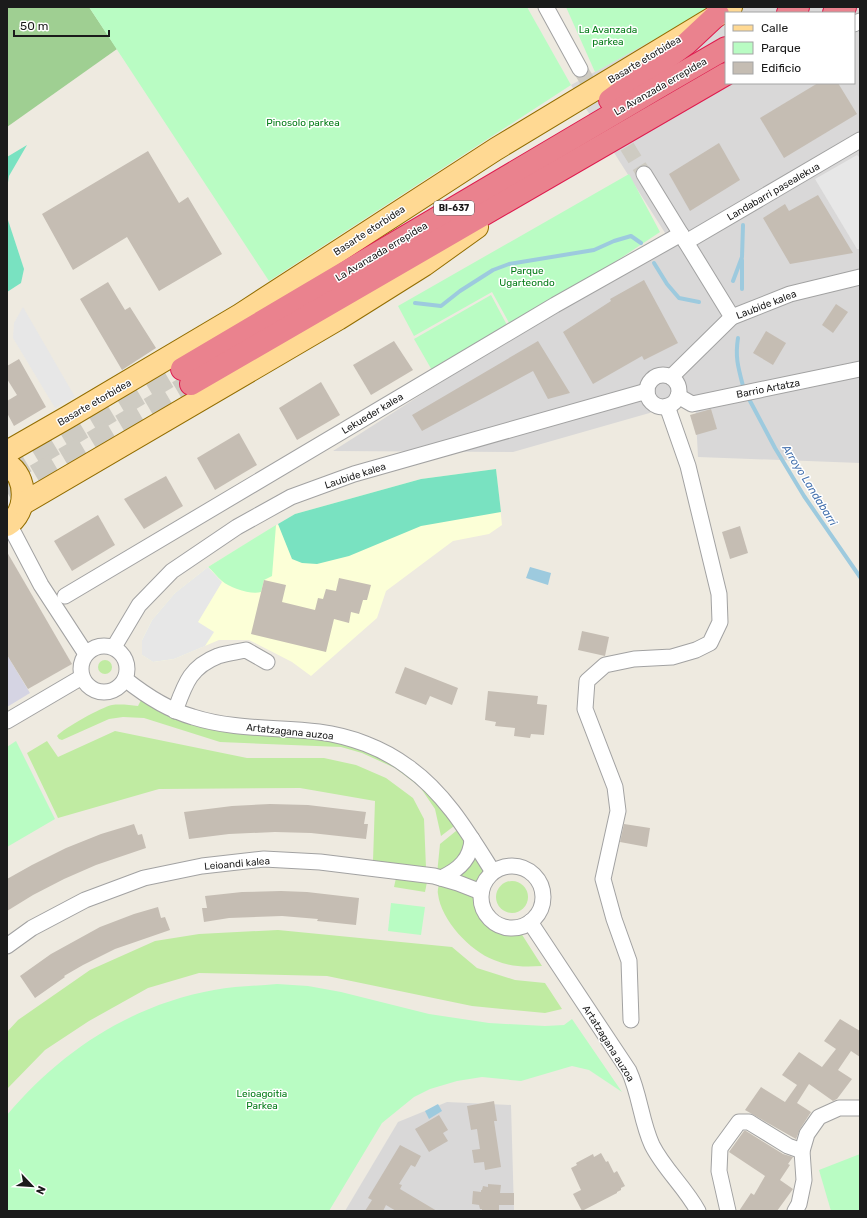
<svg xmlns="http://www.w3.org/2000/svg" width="867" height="1218" font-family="Rubik,sans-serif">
  <rect width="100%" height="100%" fill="#eeeae0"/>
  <g fill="#d9d8d8" fill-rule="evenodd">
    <path d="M713,7H860V463L698,457L695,400L513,452L333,451L532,324L667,236L571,85ZM726,13H854V83H726Z"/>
    <path d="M447,1102L511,1105L514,1211H345L398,1122Z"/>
  </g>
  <path fill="#fcffd7" d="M496,469L502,525L489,534L453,541L386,591L377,618L311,676L292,662L249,640H219L174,659L153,662L142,655V640L152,620L175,593L208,567L295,514L421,479Z"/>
  <g fill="#c0eba2">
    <circle cx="105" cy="667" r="7"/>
    <path d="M142,698L188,720L319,736L394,760L458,823L441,836L435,809L420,787L395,768L362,753L341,747L220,742L144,718L123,717L109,719L62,740L59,739L57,736C64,728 102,707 112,705C120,704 130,705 138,706Z"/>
    <path d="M115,731L247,758H324L356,765L386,778L413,798L424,819L426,868L373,861L375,801L300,788L159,789L58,818L27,753L47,741L58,757Z"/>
    <path d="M461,827L470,840L464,859L437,874L440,844Z"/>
    <path d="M475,848L490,871L483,878L479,888L449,878Z"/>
    <path d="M396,878L427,882L425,892L394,887Z"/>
    <circle cx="512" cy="897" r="16"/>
    <path d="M440,882L478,894L479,908L487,922L503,930H519L542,966C524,967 511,967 494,960C470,951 441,920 438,894C437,890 439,885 440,882Z"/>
    <path d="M278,930L452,947L477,968L515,980L545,983L562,1009L545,1013L472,1006L327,976L199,973L148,988L89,1021L45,1050L7,1089V1032L18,1020L90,970L155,941L199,934Z"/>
  </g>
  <path fill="#9fcf92" d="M7,7H89L117,49L7,127Z"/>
  <g fill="#b9fcc3">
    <path d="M89,7H527L571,85L269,281Z"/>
    <path d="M566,7H713L595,72Z"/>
    <path d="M629,174L660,232L513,330L492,292L414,336L398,306Z"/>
    <path d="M491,295L508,327L433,372L414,339Z"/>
    <path d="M276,525L272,576L264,580L261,592C251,595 230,588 222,581C217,577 213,571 208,567Z"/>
    <path d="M16,741L55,819L7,847V747Z"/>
    <path d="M391,903L425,907L421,935L388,931Z"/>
    <path d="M277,984L308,986L341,992L429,1014L489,1023L545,1026L564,1025L572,1019L622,1092L589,1070L572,1066L521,1081L482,1077L457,1081L430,1089L414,1097L382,1123L329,1211H7V1115C61,1051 131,1005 214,990C235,986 256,986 277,984Z"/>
    <path d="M860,1154V1211H831L819,1170Z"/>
  </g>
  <g fill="#79e2c1">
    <path d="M27,145L9,176L7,189V157Z"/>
    <path d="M7,217L24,269L21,283L7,292Z"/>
    <path d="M496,469L501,512L421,526L349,556L317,564L302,563L292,559L278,524L295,514L421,479Z"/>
  </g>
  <g fill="#e7e7e7">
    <path d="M857,155L860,158V249H857L815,179Z"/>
    <path d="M23,307L75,397L55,408L13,338L14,323Z"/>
    <path d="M208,567L222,582L198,622L214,632L205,646L174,659L153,662L142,655V640L152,620L175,593Z"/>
  </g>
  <path fill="#d5d4e3" d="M7,655L30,693L7,707Z"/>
  <g fill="#9dcade">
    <path d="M530,567L551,573L548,585L526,578Z"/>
    <path d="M438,1104L442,1111L429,1119L425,1111Z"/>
  </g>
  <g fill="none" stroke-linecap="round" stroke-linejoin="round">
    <g stroke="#9dcade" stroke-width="4">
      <path d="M742,260V289"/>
      <path d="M654,263L667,284L679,298L699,302"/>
      <path d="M733,281L742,257L743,225"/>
      <path d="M415,303L441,306L460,291L493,270L509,264L594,250L614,241L631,236L641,243"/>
      <path d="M738,338C735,357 738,367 743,386"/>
      <path d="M749,399L775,448L804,496L860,577"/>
    </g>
  </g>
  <g fill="#c5bdb3">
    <path d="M818,83H838L857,114L784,158L760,118Z"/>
    <path d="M719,143L740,180L690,211L669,174Z"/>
    <path d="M148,151L179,203L188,197L222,254L159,291L127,237L73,270L42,214Z"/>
    <path d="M818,195L853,253L790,264L763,218L785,204L789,211Z"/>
    <path d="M644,280L678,343L644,360L642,356L593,384L563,332L611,301L610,299Z"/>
    <path d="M108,282L125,310L130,307L156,348L122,370L80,299Z"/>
    <path d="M836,304L848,312L833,333L822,325Z"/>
    <path d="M766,331L786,343L773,365L753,353Z"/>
    <path d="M394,341L413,370L371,395L353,365Z"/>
    <path d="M538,341L570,393L548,399L533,371L422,431L412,415Z"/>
    <path d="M19,359L46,407L14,426L7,413V401L17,395L7,379V366Z"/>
    <path d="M321,382L340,415L297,440L279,408Z"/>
    <path d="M711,409L717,429L696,435L690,415Z"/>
    <path d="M239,433L257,465L215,490L197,458Z"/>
    <path d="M166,476L183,506L144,529L124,499Z"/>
    <path d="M98,515L115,545L72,571L54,541Z"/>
    <path d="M740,526L748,553L730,559L722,532Z"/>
    <path d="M7,552L72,664L28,689L7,655Z"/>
    <path d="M339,578L371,585L367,600H363L359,614L351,612L349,623L334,619L326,652L251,634L264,580L286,585L282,602L315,610L318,598L323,599L326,589L336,591Z"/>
    <path d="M582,631L609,637L605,656L578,650Z"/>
    <path d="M405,667L458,688L452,705L430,696L426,705L395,693Z"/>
    <path d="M488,691L538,696L537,704L547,705L544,735L531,734L530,738L514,736L515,728L495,726L496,722L485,720Z"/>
    <path d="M270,804L308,805L366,812L364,824H368L366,839L311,833L275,832L229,834L189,839L184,812L232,806Z"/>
    <path d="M134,824L138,835L142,834L146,848L96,865L64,879L33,895L7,911V879L32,865L66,848L101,834Z"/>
    <path d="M624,824L650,828L647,847L620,842Z"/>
    <path d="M281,891L307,892L359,898L356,925L317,921L318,919L282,916L229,918L204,922L202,908H207L205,896L242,892Z"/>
    <path d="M158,907L161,918L165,917L170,930L115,949L83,965L64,976L65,977L35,998L20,976L51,954L100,927L134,914Z"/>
    <path d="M840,1019L860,1031V1057L851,1051L838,1070L852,1079L837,1099L833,1101L809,1084L797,1103L811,1112L800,1129L796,1139L745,1110L761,1087L785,1102L797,1085L782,1075L799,1052L822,1067L836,1049L824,1041Z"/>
    <path d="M494,1101L497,1121H494L501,1167L485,1170L484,1162L474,1163L472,1150L480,1149L477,1129L471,1130L467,1106Z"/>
    <path d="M439,1115L448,1130L443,1133L448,1141L429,1152L415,1129Z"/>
    <path d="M744,1131H746L783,1154L793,1157L788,1164L790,1165L780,1180L793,1189L777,1211H739L751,1193L754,1195L765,1176L729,1152Z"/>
    <path d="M400,1145L421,1156L415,1167L411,1165L399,1184L402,1185L400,1189L437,1211H396L386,1205L383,1211H365L372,1200L368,1198Z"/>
    <path d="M601,1153L606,1162L608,1161L614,1173L617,1171L625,1186L621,1188V1190L617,1192V1193L582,1211L573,1194L581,1190L571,1168L577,1165L576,1163L593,1154L594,1157Z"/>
    <path d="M488,1184L501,1185L500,1193H514V1205H499V1211H482V1209H480L479,1205L472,1204L473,1191L481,1192V1190H482L483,1186L488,1187Z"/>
  </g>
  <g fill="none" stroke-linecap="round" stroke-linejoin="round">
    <g stroke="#cecbc2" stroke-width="15" stroke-dasharray="15 8" stroke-linecap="butt">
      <path d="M580,69L598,98"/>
      <path d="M615,127L644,174"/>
    </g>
    <g stroke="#cecbc2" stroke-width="22" stroke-dasharray="22 11" stroke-linecap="butt">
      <path d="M7,473L182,369"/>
      <path d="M7,492L191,384"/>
    </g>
    <g stroke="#a2a2a2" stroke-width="17">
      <g id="street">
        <path d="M546,7L580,69"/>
        <path d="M854,24L860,21"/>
        <path d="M644,174L732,317"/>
        <path d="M686,242L860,140"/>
        <circle cx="663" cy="391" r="16"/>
        <path d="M671,377L732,317L790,294L860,277"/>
        <path d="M678,396L692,404L860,369"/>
        <path d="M9,524L41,585L86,654"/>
        <path d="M65,596L555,305L681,234"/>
        <circle cx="104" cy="669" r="23"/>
        <path d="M114,647L139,605L172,571L237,527L291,497L354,474L647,391"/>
        <path d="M125,679C145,695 168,710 193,717C234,730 277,727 319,732C350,736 383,748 408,767C445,793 469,834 493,872"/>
        <path d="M175,711C185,684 190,667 218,656C227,653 237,652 246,650L267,662"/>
        <path d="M7,721L82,677"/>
        <circle cx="512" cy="897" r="31"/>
        <path d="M441,878C459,870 471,859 472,839"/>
        <path d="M530,922L629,1071C640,1095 641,1121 652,1145C664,1169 685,1187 698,1211"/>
        <path d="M7,946L32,928L85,900L144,878L202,866L264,859L320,862L434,876L458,883L481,892"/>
        <path d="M631,1020L629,961L614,919L603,879L618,811L615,787L585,709L587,681L605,665L634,659L672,657L696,650L710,643L720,622L719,594L688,466L667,406"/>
        <path d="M728,1211L719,1171L720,1148L739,1122H749L788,1146L802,1151"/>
        <path d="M795,1211L799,1204L804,1180L802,1151L807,1134L819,1117L839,1108H860"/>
      </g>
    </g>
    <g stroke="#926d00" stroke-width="24">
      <g id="primary">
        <path d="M7,452L68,417L240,315L496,149L731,7"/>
        <path d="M7,464C28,477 28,512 7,525"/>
        <path d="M22,504L338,319L424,265L477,227"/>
      </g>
    </g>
    <g stroke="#de1b4e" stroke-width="24">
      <g id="highway">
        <path d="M788,13L798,7"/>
        <path d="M834,13L845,7"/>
        <path d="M610,100L686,44L718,14"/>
        <path d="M182,369L662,85L726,48"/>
        <path d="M191,384L726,74"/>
      </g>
    </g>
    <use href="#street" stroke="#fff" stroke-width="15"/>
    <use href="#primary" stroke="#ffd993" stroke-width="22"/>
    <use href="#highway" stroke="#ea828e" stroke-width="22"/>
  </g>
  <g text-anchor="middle" stroke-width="3" stroke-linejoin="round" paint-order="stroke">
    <rect fill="#fff" stroke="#5f5f5f" stroke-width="1" x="434" y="201" width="40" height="14" rx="3"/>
    <g font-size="9" font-weight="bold" fill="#1b1b1b">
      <text x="454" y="211">BI-637</text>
    </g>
    <g font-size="10" fill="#067d19" stroke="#fff">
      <text x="608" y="33">La Avanzada<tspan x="608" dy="12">parkea</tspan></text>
      <text x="303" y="126">Pinosolo parkea</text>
      <text x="527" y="274">Parque<tspan x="527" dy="12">Ugarteondo</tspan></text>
      <text x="262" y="1097">Leioagoitia<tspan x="262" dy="12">Parkea</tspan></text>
    </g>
    <g font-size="10" fill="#1b1b1b" stroke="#fff">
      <text transform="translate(644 59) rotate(-31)" y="4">Basarte etorbidea</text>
      <text transform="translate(660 86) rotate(-30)" y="4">La Avanzada errepidea</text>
      <text transform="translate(773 191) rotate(-30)" y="4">Landabarri pasealekua</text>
      <text transform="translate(369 230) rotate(-33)" y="4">Basarte etorbidea</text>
      <text transform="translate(381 251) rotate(-31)" y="4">La Avanzada errepidea</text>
      <text transform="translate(766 304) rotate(-21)" y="4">Laubide kalea</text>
      <text transform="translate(768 388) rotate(-11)" y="4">Barrio Artatza</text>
      <text transform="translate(94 402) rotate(-30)" y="4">Basarte etorbidea</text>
      <text transform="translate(372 413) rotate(-31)" y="4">Lekueder kalea</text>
      <text transform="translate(355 475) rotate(-18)" y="4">Laubide kalea</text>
      <text transform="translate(290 731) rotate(6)" y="4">Artatzagana auzoa</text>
      <text transform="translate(237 863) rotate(-5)" y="4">Leioandi kalea</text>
      <text transform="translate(609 1043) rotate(58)" y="4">Artatzagana auzoa</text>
    </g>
    <g font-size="11" font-style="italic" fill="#4471ae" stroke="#fff">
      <text transform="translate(810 485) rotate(58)" y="4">Arroyo Landabarri</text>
    </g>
  </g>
  <rect width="867" height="1218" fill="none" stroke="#1b1b1b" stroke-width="16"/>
  <rect x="725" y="12" width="130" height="72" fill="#ffffff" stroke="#a4a4a4"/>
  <rect x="733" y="25" width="20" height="6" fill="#ffd993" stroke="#a4a4a4"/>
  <text x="761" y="32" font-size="12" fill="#1b1b1b">Calle</text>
  <rect x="733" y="42" width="20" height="12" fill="#b9fcc3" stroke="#a4a4a4"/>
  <text x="761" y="52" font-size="12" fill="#1b1b1b">Parque</text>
  <rect x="733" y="62" width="20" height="12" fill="#c5bdb3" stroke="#a4a4a4"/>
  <text x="761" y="72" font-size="12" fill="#1b1b1b">Edificio</text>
  <g transform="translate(32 1186) rotate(115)" stroke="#ffffff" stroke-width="3" paint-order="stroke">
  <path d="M0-3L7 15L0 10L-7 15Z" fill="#1b1b1b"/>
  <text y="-6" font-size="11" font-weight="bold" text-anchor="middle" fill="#1b1b1b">N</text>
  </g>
  <path d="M14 30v6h95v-6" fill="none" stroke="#1b1b1b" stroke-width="2"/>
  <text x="20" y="30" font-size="12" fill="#1b1b1b" stroke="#ffffff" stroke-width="3" paint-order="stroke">50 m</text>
</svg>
